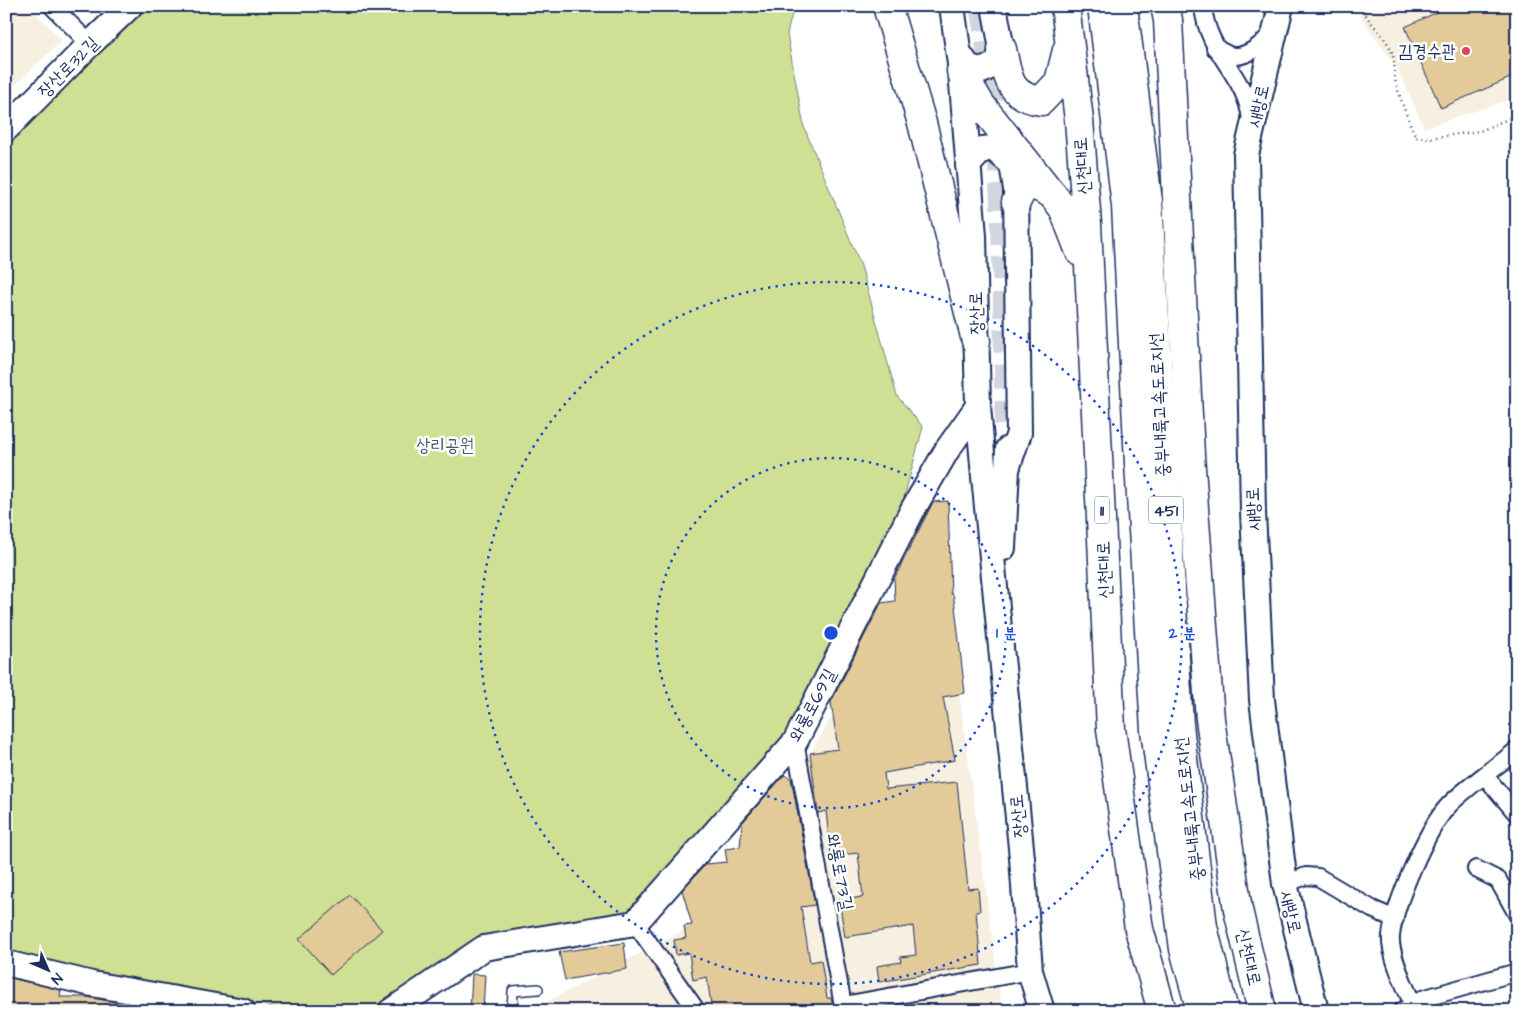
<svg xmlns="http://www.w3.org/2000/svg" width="1523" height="1017" font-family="'Architects Daughter','Poor Story',sans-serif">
  <rect width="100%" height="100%" fill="#fff"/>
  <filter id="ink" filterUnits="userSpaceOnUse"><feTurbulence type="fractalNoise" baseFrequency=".02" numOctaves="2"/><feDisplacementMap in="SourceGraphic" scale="10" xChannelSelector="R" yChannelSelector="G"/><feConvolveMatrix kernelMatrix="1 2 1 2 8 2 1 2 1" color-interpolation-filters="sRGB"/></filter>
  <g filter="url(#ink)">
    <g fill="#f7efe0">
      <path d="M6,6H28L62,40L6,94Z"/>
      <path d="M1356,6H1517V97L1424,128L1398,69L1364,22Z"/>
      <path d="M938,536L1002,1011H529L716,914Z"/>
    </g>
    <path fill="#cfe094" stroke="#758879" d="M147,6H794L787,34L804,127L861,266L897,396L923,427L899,516L790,736L628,917L480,941L374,1011H293L6,954V146L95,54Z"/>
    <g fill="#e3ca99" stroke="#1b2f5e">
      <path d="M1450,6H1517V75L1441,108L1405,27Z"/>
      <path d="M948,501L951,594H953L955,606L965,693L943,697L955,760L884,773L886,789L957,782L968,889L978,888L980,911L976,912L981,965L879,982L877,966L901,962L900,957L916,955L913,926L845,937L839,900L863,897L858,853L831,856L826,811L818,813L810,753L838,749L831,702L881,603L895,601L894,579L933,502Z"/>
      <path d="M784,775L791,778L815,905L801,907L810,962L821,960L827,998H831L834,1011H712L707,977L693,980L689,953L676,955L674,940L686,938L684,926L692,925L682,890L706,864L727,862L725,849L740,847L742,823Z"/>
      <path d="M350,895L382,930L331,975L299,939Z"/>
      <path d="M624,943L627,969L565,980L559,952Z"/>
      <path d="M472,974L485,975L483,1011H470Z"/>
      <path d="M6,977L61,990L60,997H87L120,1003V1011H6Z"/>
    </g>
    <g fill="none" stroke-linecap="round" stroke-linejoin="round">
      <path stroke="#d1d5df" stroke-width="24" stroke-dasharray="24 12" stroke-linecap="butt" d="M981,6C1007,146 1004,288 1007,430"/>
      <g stroke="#1b2f5e" stroke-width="12">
        <path id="lane" d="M512,1011L513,991L538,989"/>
      </g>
      <g stroke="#1b2f5e" stroke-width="20">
        <g id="street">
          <path d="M52,6L90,44"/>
          <path d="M1203,6C1207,54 1245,73 1251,119"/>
          <path d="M1215,48C1221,51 1229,56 1234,56C1249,57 1267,41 1274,29"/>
          <path d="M795,742L844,1011"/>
          <path d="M1485,776L1517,814"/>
          <path d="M1476,869L1498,880L1517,914"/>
          <path d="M1285,884L1306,876L1318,877L1372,909L1395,919"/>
          <path d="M635,923L697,1011"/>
          <path d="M844,1005L1030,971"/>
          <path d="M1413,1005C1406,988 1389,954 1391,936C1394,905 1427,828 1449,805C1469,785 1495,768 1517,750"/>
          <path d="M1402,1011L1422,999L1517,972"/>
        </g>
      </g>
      <g stroke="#1b2f5e" stroke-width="28">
        <g id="secondary">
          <path d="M952,6L961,71L974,236L978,406L984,477L1022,858L1030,971L1042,1011"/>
          <path d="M1281,6L1246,155L1253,512L1262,700L1285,884L1316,1011"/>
          <path d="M959,53L968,66L982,71L997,63L1002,49L994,6"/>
          <path d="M6,129L90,44L130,6"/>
          <path d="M968,165L983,149L993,148L1012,164L1016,189L1019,433L1008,466"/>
          <path d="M1003,548L1008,449"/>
          <path d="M6,963L92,984L243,1011"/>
          <path d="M391,1011L484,948L635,923L795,742L912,511L947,450L978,406"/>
        </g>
      </g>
      <g stroke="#1b2f5e" stroke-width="31">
        <g id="highway">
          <path d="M887,6L922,123L976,341"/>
          <path d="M1065,6L1079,120L1087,224L1111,729L1139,929L1162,1011"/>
          <path d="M1102,6L1126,206L1139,463L1155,730L1184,949L1201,1011"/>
          <path d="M1123,6L1148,201L1179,725L1203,927L1224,1011"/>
          <path d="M1165,6L1168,20L1190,455L1210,719L1238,910L1262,1011"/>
          <path d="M1002,49C1008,77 1008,96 1041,101L1059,82L1067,50"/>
          <path d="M961,71L981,105L1063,208L1080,252"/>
          <path d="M1016,202L1024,187L1034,185L1052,194"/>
        </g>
      </g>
      <path stroke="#1b2f5e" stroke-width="2.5" stroke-dasharray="1 4" stroke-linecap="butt" d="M1367,6L1364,11C1371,27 1389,38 1393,56C1395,63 1394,71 1395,79C1400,99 1407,118 1416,137L1430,138L1480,131L1517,115"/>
      <use href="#lane" stroke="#fff" stroke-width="9"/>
      <use href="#street" stroke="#fff" stroke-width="16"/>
      <use href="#secondary" stroke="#fff" stroke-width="24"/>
      <use href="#highway" stroke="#fff" stroke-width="28"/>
    </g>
  </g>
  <g fill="none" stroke="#1d4ed8" stroke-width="2.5" stroke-dasharray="2.5 5">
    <circle cx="831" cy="633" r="175"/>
    <circle cx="831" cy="633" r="351"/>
  </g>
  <circle fill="#d1495b" stroke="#fff" stroke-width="2" cx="1466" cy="51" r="5"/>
  <g text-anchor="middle" stroke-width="5" stroke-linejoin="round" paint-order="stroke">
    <g fill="#fff" stroke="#5f6d8e" stroke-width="1">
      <rect x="1094.5" y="496.5" width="15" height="27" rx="4"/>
      <rect x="1148.5" y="496.5" width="35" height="27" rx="4"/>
    </g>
    <g font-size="16" font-weight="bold" fill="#1b2f5e">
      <text x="1102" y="516">11</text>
      <text x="1166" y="516">451</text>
    </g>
    <g font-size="18" fill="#1b2f5e" stroke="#fff" text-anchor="end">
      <text x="1456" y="57">김경수관</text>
    </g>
    <g font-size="18" fill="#1b2f5e" stroke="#fff">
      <text transform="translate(68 67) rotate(-45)" y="6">장산로32길</text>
      <text transform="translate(1258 106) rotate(-77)" y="6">새방로</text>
      <text transform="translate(1082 166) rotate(-94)" y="6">신천대로</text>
      <text transform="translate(976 313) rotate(-91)" y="6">장산로</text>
      <text transform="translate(1159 405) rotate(-93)" y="6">중부내륙고속도로지선</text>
      <text transform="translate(1253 509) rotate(-92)" y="6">새방로</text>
      <text transform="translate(1104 570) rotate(-92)" y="6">신천대로</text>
      <text transform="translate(812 705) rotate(-62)" y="6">와룡로69길</text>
      <text transform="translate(1189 809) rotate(-97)" y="6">중부내륙고속도로지선</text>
      <text transform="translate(1018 816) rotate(-96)" y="6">장산로</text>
      <text transform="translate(840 872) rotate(79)" y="6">와룡로73길</text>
      <text transform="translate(1291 912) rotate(77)" y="6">새방로</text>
      <text transform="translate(1249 957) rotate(77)" y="6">신천대로</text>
    </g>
    <g font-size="18" fill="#485b6c" stroke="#fff">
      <text x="445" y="451">상리공원</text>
    </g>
  </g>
  <circle cx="831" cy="633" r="8" fill="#1d4ed8" stroke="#fff" stroke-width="2.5"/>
  <g font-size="15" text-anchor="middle" font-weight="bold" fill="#1d4ed8" stroke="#fff" stroke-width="5" stroke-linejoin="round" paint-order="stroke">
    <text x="1006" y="638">1 분</text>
    <text x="1182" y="638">2 분</text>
  </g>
  <rect width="1523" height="1017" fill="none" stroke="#fff" stroke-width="25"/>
  <rect x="12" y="12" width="1498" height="992" fill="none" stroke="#1b2f5e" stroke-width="2" filter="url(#ink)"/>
  <g transform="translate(48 970) rotate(135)" stroke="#ffffff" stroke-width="4" paint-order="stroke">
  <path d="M0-4L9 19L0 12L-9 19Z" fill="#1b2f5e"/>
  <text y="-8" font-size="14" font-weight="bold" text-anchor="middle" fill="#1b2f5e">N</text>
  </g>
</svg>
